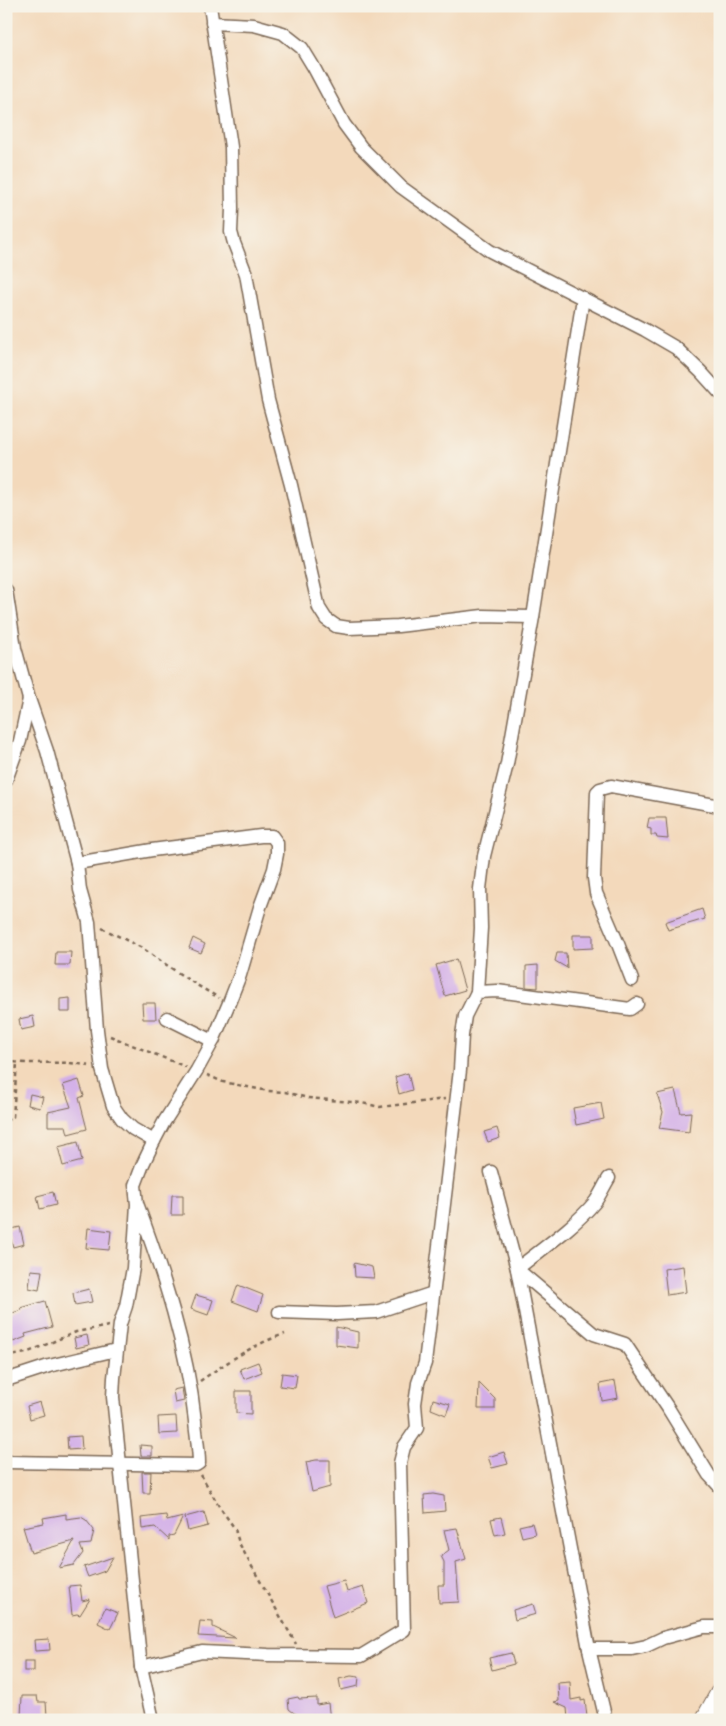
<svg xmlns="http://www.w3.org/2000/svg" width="726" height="1726" font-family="'Sorts Mill Goudy',serif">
  <rect width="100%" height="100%" fill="#f7f3e8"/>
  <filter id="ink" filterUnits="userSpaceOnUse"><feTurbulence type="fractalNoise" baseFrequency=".02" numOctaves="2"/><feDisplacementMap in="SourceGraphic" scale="10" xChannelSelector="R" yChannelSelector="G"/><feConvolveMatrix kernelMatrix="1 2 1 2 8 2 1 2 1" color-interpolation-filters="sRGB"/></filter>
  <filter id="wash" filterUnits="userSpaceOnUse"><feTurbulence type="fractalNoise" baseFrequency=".0096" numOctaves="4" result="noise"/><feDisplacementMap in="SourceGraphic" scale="20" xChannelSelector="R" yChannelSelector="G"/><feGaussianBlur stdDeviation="1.12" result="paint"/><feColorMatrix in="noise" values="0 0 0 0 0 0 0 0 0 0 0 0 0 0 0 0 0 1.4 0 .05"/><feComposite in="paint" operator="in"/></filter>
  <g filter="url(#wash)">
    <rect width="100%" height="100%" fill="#f3d9bb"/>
    <g id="blocks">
      <g fill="#d2ade8">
        <path d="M649,818H666L668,839L657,838L656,835H651V829L647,828Z"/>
        <path d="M702,909L705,919L668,930L665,922Z"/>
        <path d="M573,935H593V948L573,949Z"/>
        <path d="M193,938L205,944L201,953L189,948Z"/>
        <path d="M56,952H71L70,965H55Z"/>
        <path d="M557,953H566L567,968L555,961Z"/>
        <path d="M456,959L465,990L445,996L436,965Z"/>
        <path d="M538,965V988L526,987V966Z"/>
        <path d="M70,998V1012H60V999Z"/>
        <path d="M142,1003H155L156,1019H143Z"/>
        <path d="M33,1016L35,1027L21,1030L19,1019Z"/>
        <path d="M408,1073L412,1090L399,1094L395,1077Z"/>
        <path d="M79,1080L84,1096L79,1098L87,1129L68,1134L66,1126H48V1112L71,1107L63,1085Z"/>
        <path d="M675,1090L681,1113L691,1112L689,1132L659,1128L663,1112L657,1094Z"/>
        <path d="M30,1094L43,1097L40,1108L28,1105Z"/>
        <path d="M601,1103L604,1119L576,1125L573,1108Z"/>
        <path d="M497,1128L500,1138L488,1142L484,1132Z"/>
        <path d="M78,1142L82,1161L63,1166L58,1147Z"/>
        <path d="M53,1192L56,1205L40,1209L37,1196Z"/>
        <path d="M172,1195H183V1215H171Z"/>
        <path d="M20,1227L24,1244L13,1247L8,1230Z"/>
        <path d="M88,1228L111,1231L109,1250L86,1248Z"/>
        <path d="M354,1263L372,1267L374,1278L355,1277Z"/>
        <path d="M683,1266L686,1292L667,1295L664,1269Z"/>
        <path d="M31,1270L42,1271L39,1290L29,1288Z"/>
        <path d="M238,1285L263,1295L258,1311L232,1301Z"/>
        <path d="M89,1289L92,1302L75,1305L73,1293Z"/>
        <path d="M196,1295L213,1300L208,1315L191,1309Z"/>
        <path d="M45,1301L52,1327L25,1334L26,1337L13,1342L6,1315L22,1310L21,1308Z"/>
        <path d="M336,1327L358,1332V1348L336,1345Z"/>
        <path d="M87,1335L89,1345L76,1348L74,1338Z"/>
        <path d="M258,1362L262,1372L244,1379L240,1369Z"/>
        <path d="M282,1373L297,1375L295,1388L280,1386Z"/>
        <path d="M615,1381L618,1398L602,1401L600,1384Z"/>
        <path d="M479,1383L495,1399V1409H478Z"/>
        <path d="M182,1388L184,1401L175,1403L173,1390Z"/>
        <path d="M236,1391H251V1414L236,1413Z"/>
        <path d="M433,1399L450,1404L446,1415L431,1409Z"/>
        <path d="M40,1402L44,1415L30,1419L27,1406Z"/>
        <path d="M176,1416L177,1433L159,1434L158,1417Z"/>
        <path d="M81,1436L82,1449L68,1450L67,1437Z"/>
        <path d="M140,1445L152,1446V1456H141Z"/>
        <path d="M504,1452L508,1464L492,1468L488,1457Z"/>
        <path d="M316,1460H330V1487L312,1492L306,1462Z"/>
        <path d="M142,1472H151L150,1493H143Z"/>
        <path d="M433,1494L444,1496L445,1511L425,1513L424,1495Z"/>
        <path d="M204,1512L208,1526L188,1531L185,1517Z"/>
        <path d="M66,1514V1519L81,1517L86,1520L94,1530L91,1544L80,1545L83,1553L74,1565L59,1568L74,1541L31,1553L23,1527L44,1523L43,1518Z"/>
        <path d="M166,1515L167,1521L183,1517L174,1535L169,1536V1540L155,1527L142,1529L141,1518Z"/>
        <path d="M501,1517L505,1533L495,1535L491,1519Z"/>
        <path d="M532,1523L535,1534L522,1537L519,1526Z"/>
        <path d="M457,1528L466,1559L456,1562L459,1602L439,1603L438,1585H444V1562L441,1556L449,1550L444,1530Z"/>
        <path d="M113,1557L105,1571L88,1577L84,1567Z"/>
        <path d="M344,1581L347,1592L363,1587L368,1603L333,1617L324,1586Z"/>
        <path d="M80,1585L82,1601L90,1599L80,1615L77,1614L72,1615L69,1586Z"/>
        <path d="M533,1604L536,1614L515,1620L513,1610Z"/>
        <path d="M105,1608L118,1613L110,1629L98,1623Z"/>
        <path d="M200,1621L213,1622V1627L236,1638L198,1636Z"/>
        <path d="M49,1639L50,1650L35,1651L34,1640Z"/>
        <path d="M511,1653L514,1664L492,1670L489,1658Z"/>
        <rect x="24" y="1661" width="10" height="10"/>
        <path d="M351,1676L359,1677L358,1686L341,1690L339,1679Z"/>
        <path d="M570,1682L571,1700L581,1698V1701L585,1700L587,1717L568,1719L567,1708L554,1702L559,1701L558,1683Z"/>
        <path d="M22,1696H37L38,1702H46L47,1716L21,1717Z"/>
        <path d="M298,1697L299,1699L317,1698V1705L328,1703L330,1720H302L303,1717L294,1713L289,1709L288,1699Z"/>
      </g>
    </g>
  </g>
  <g filter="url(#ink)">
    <use href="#blocks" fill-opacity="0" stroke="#7b6755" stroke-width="1"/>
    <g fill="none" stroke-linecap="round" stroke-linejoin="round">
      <g stroke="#7b6755" stroke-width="15">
        <g id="minor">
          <path d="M210,6L231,147L232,209L231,232L234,243L246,274L268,400L291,485L319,608L326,619L336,626L349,628L398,626L483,616L533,617"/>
          <path d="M212,23L254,25L283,33L302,48L313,66L344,124L361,147L401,187L490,251L645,330L676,348L701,372L720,393"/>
          <path d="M6,590L15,648L29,699L47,751L77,863L80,890L89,922L97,1030L102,1069L113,1106L122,1119L133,1129L154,1141"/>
          <path d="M6,780L20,741L29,699"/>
          <path d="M77,863L152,850L261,836H272L277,843V854L274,869L260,907L240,975L229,1003L213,1041L197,1070L164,1122L154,1141L143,1164L135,1185L137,1204L133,1268L126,1306L120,1324L114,1378L113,1397L141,1667L153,1720"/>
          <path d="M632,980L618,944L596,893L594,878L597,792L600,789L611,786L720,806"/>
          <path d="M477,992L481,928L480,889L484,856L507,764L533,617L583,298"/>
          <path d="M167,1018L213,1041"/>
          <path d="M491,1172L517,1269L589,1649L606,1720"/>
          <path d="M609,1178C604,1186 600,1195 595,1202C573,1228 543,1248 517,1269L594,1334L625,1344L668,1408L709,1475L720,1487"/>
          <path d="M279,1312L337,1314L376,1312L433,1293"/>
          <path d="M6,1380L49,1366L116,1350"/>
          <path d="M6,1462L196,1465L199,1463C199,1449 196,1435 195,1421C187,1346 164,1276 138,1206"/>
          <path d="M589,1649H632L646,1646L663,1638L704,1627H720"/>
          <path d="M141,1667L202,1652L268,1655L361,1656L404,1630L400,1463L404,1447L417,1428L415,1404L418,1383L425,1363L460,1070L462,1035L465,1016L477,992L497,991L630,1009L637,1004"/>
        </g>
      </g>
      <g stroke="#7b6755" stroke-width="21">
        <path id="secondary" d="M705,1720L720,1693"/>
      </g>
      <g stroke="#7b6755" stroke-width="2.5" stroke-dasharray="4 4" stroke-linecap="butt">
        <path d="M102,928L142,948L190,981L219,998"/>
        <path d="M110,1036L186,1067"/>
        <path d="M6,1061C34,1066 61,1059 89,1066"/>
        <path d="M207,1075L223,1082L268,1091L285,1092L308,1098L362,1103L380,1107L445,1099"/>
        <path d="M6,1121L13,1117L17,1063"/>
        <path d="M6,1357L26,1353L76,1332L109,1326"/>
        <path d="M200,1381C226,1363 255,1343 285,1334"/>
        <path d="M201,1475L219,1506L235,1529L239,1543L251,1565L296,1644"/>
      </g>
      <use href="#minor" stroke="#fff" stroke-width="12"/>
      <use href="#secondary" stroke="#fff" stroke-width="19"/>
    </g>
  </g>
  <rect width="726" height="1726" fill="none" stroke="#f7f3e8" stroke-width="25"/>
</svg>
